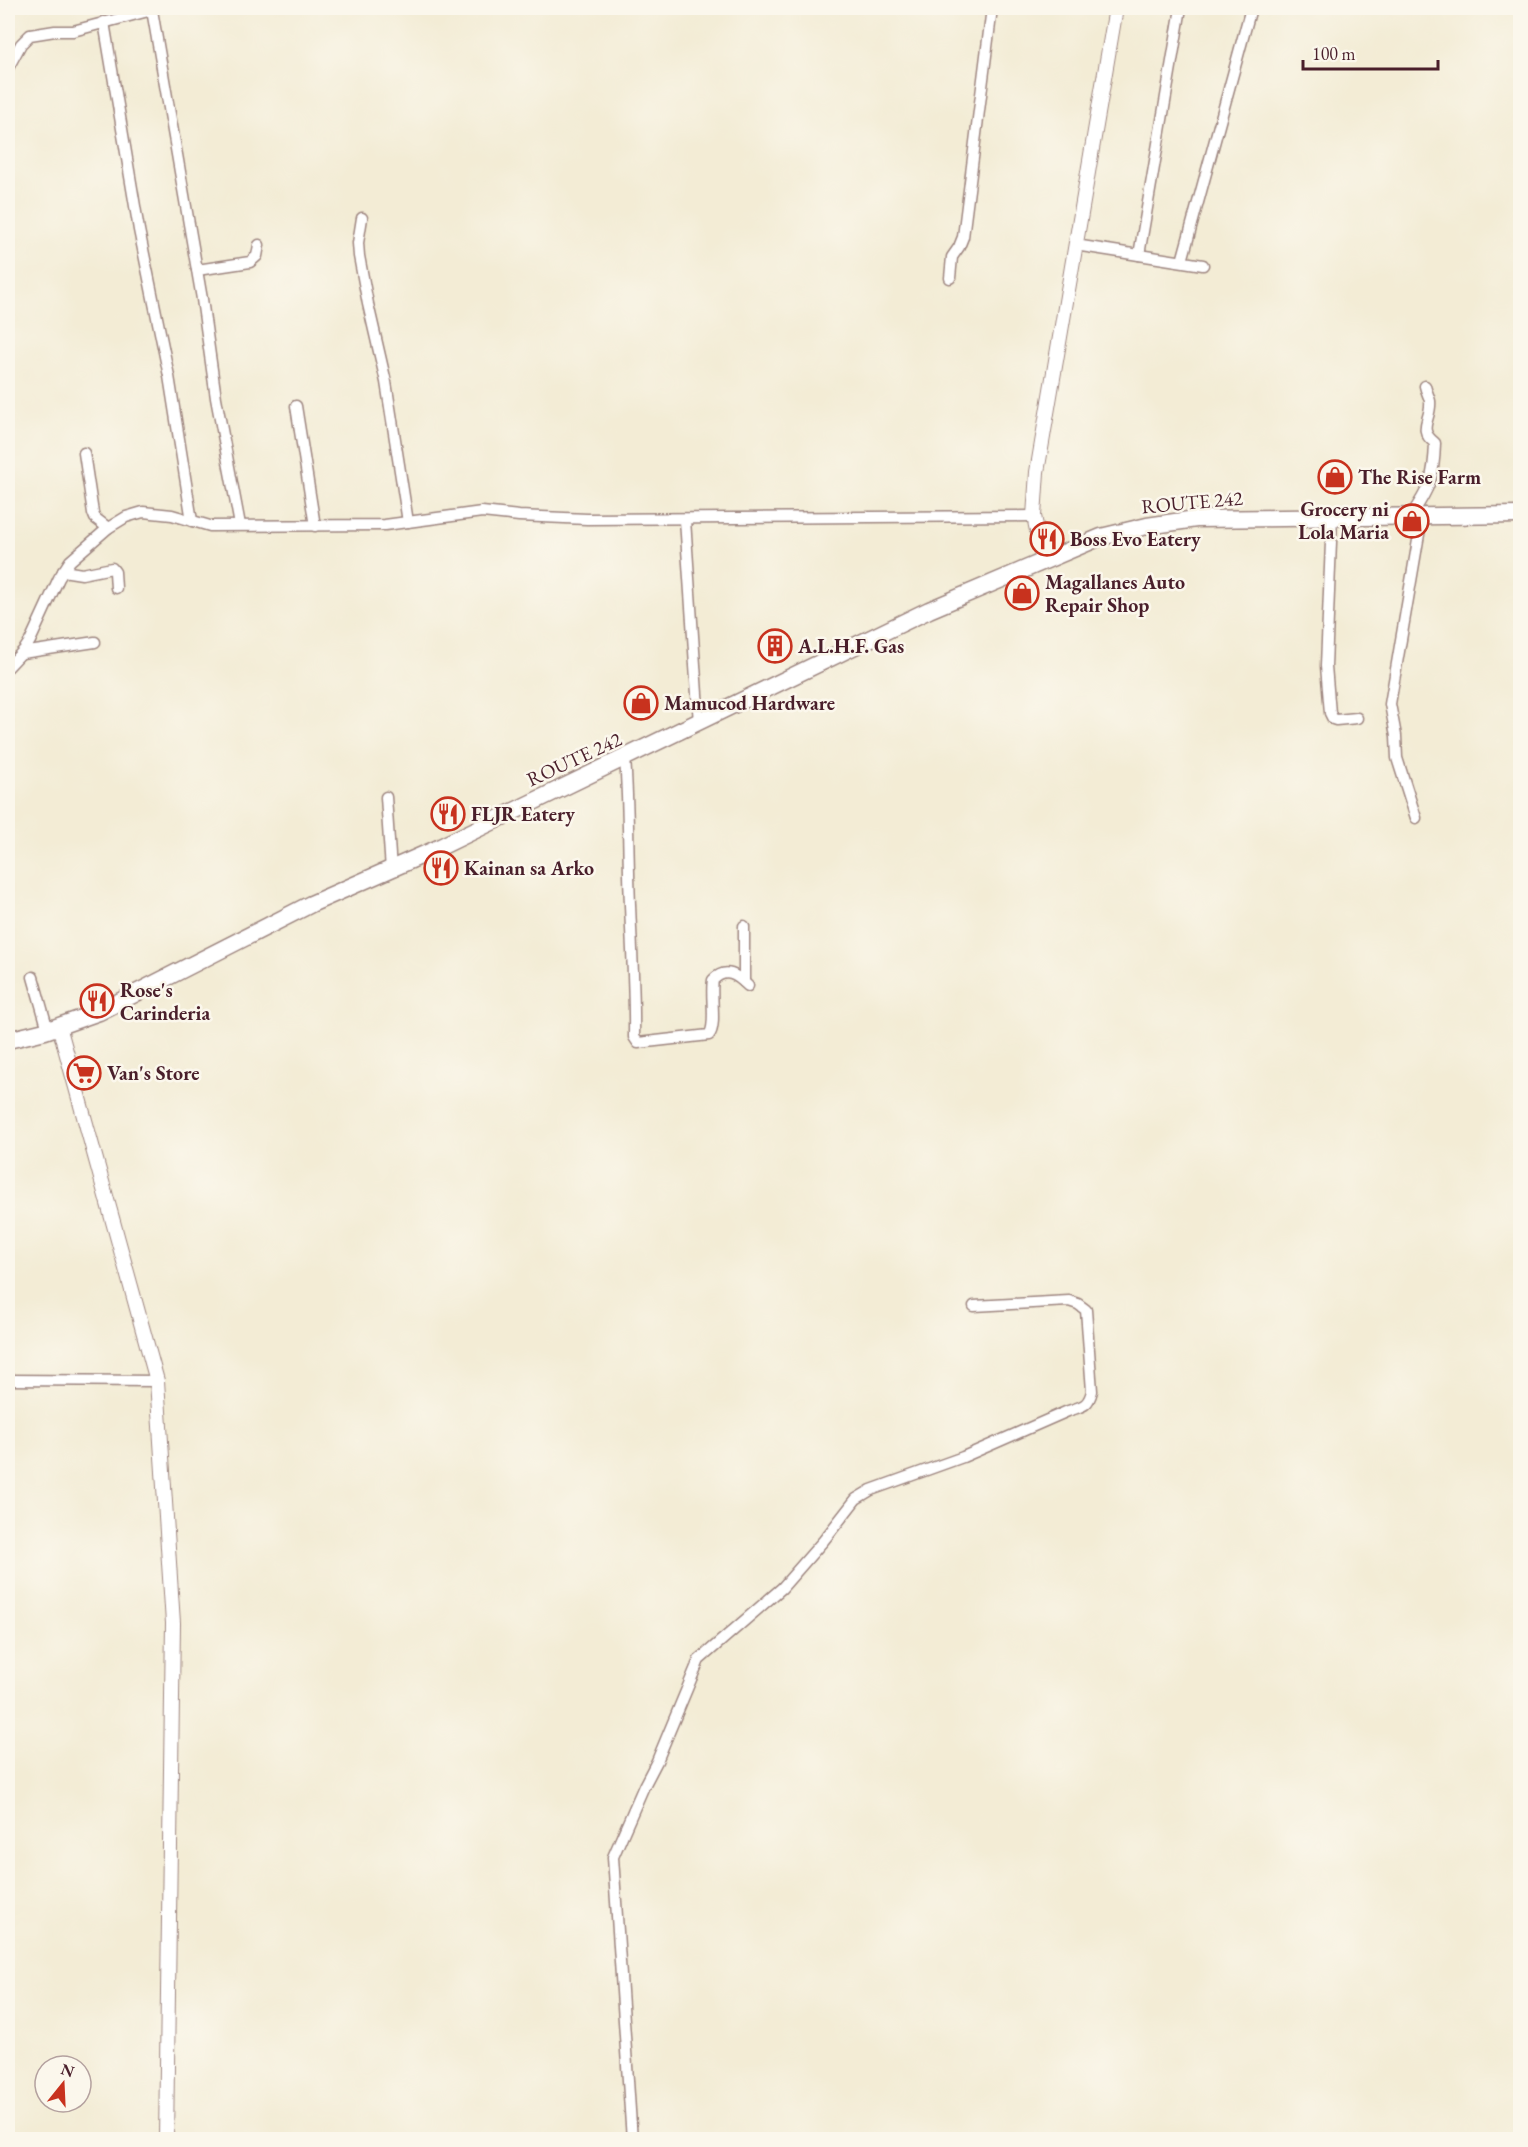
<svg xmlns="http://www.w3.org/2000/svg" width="1528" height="2147" font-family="'EB Garamond',serif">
  <rect width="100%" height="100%" fill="#fbf7ec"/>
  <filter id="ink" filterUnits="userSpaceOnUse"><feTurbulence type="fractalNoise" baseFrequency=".0167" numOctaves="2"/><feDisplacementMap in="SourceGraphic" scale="12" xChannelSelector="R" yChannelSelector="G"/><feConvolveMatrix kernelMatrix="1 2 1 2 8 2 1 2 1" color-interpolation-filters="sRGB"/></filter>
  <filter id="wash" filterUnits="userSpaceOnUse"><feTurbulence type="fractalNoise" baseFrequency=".008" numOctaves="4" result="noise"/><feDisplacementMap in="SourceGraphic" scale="24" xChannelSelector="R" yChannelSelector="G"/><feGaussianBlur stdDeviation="1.35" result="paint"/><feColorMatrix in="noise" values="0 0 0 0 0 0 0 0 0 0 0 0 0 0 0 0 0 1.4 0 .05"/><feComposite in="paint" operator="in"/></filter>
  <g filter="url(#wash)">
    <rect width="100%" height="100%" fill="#f3ecd5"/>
  </g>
  <g filter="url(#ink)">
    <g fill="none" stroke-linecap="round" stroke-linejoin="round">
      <g stroke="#9e8680" stroke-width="13">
        <g id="minor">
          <path d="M104,22L139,230L169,376L192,521"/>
          <path d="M8,68L21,44L30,35L55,31H73L152,10L202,299L216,398L240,525"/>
          <path d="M362,218L358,243L359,256L368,304L386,382L408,522"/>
          <path d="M1075,245L1203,265"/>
          <path d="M1139,255L1181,8"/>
          <path d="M1182,261L1251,8"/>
          <path d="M197,270L250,262L257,256L259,245"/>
          <path d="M950,278L952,257L959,247L963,237L992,8"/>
          <path d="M296,406L315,526"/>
          <path d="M84,453L93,513L95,518L108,528"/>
          <path d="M1332,517L1326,666L1330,713L1333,719L1336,720L1357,718"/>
          <path d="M1410,517C1430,488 1434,478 1435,443C1416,429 1432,419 1430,401C1429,396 1426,391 1425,386"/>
          <path d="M685,520L699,723"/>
          <path d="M63,571L82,574L112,568L115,572L116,588"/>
          <path d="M22,653L95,642"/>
          <path d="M8,667L24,650L30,641L59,578L70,561L108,528L126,517L143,512L172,515L210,526L385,525L482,512L519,516L587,519L1034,516"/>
          <path d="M625,758C628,797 628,834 629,873C630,928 635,982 634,1037L638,1043L709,1035C717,1026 710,995 713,980C726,967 737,975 748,986"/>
          <path d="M386,797L391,870"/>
          <path d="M1416,818L1397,758L1396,736L1390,704L1422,517"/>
          <path d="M744,926V982"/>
          <path d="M33,977L48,1030"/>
          <path d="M8,1380L157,1381"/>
          <path d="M632,2140L613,1857L644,1786L657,1761L699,1660L782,1588L824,1540L856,1499L871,1490L963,1457L1068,1411C1082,1406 1088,1407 1092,1391L1086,1310L1078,1304L1069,1301L974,1306"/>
        </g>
      </g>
      <g stroke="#9e8680" stroke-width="16">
        <g id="tertiary">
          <path d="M1043,561L1034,516L1037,472L1116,8"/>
          <path d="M59,1026L157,1381L173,1623L166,2140"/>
        </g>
      </g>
      <g stroke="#9e8680" stroke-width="19">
        <path id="primary" d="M8,1040L45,1031L99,1012L311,904L434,850L929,610L1101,537L1147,526L1196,519L1520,515"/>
      </g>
      <use href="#minor" stroke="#fff" stroke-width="10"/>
      <use href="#tertiary" stroke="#fff" stroke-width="14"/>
      <use href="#primary" stroke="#fff" stroke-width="16"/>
    </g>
  </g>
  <defs>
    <g id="shop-ring" transform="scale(1.725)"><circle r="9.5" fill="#fbf7ec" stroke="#c8321e" stroke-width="1.5"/><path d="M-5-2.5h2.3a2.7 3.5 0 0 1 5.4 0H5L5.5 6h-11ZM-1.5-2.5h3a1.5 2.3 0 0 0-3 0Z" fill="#c8321e"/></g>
    <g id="restaurant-ring" transform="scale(1.725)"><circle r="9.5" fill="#fbf7ec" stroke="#c8321e" stroke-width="1.5"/><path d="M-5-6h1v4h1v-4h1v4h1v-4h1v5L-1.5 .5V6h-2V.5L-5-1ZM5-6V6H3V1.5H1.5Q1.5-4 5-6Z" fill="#c8321e"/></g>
    <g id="building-ring" transform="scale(1.725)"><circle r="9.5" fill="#fbf7ec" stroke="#c8321e" stroke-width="1.5"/><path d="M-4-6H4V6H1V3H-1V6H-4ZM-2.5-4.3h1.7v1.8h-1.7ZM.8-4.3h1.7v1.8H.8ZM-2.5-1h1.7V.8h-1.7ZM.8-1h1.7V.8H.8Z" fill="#c8321e"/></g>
    <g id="supermarket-ring" transform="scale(1.725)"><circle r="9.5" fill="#fbf7ec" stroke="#c8321e" stroke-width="1.5"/><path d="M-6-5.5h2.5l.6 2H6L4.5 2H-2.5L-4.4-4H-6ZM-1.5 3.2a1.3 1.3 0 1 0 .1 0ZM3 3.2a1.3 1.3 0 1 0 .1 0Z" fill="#c8321e"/></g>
  </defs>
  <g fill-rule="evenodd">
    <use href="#shop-ring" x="1335" y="477"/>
    <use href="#shop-ring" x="1412" y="521"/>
    <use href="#restaurant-ring" x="1047" y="539"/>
    <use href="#shop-ring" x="1022" y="593"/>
    <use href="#building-ring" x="775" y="646"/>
    <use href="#shop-ring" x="641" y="703"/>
    <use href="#restaurant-ring" x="448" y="814"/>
    <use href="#restaurant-ring" x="441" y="868"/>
    <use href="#restaurant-ring" x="97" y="1001"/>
    <use href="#supermarket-ring" x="84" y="1073"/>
  </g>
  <g text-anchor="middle" stroke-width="5" stroke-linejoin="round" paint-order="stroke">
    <g font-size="20" font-weight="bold" fill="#4a1f2b" stroke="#fbf7ec" text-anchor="start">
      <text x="1358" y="484">The Rise Farm</text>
      <text x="1389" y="516" text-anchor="end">Grocery ni<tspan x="1389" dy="23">Lola Maria</tspan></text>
      <text x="1070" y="546">Boss Evo Eatery</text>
      <text x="1045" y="589">Magallanes Auto<tspan x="1045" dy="23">Repair Shop</tspan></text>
      <text x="798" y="653">A.L.H.F. Gas</text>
      <text x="664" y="710">Mamucod Hardware</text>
      <text x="471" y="821">FLJR Eatery</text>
      <text x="464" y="875">Kainan sa Arko</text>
      <text x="120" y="997">Rose's<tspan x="120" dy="23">Carinderia</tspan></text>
      <text x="107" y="1080">Van's Store</text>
    </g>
    <g font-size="20" fill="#4a1f2b" stroke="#fbf7ec">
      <text transform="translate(1192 502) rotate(-5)" y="7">ROUTE 242</text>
      <text transform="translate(574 759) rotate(-25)" y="7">ROUTE 242</text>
    </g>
  </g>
  <rect width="1528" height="2147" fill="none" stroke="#fbf7ec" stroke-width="30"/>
  <g transform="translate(63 2084) rotate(18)"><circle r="28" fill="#fbf7ec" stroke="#b4a19f" stroke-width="1.5"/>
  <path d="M0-4.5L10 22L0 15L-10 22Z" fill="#c8321e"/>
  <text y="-9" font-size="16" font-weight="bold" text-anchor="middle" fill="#4a1f2b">N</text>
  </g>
  <path d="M1303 60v9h135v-9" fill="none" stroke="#4a1f2b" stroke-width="3"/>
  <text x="1312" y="60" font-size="18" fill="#4a1f2b" stroke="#fbf7ec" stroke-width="4.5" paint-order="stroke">100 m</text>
</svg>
